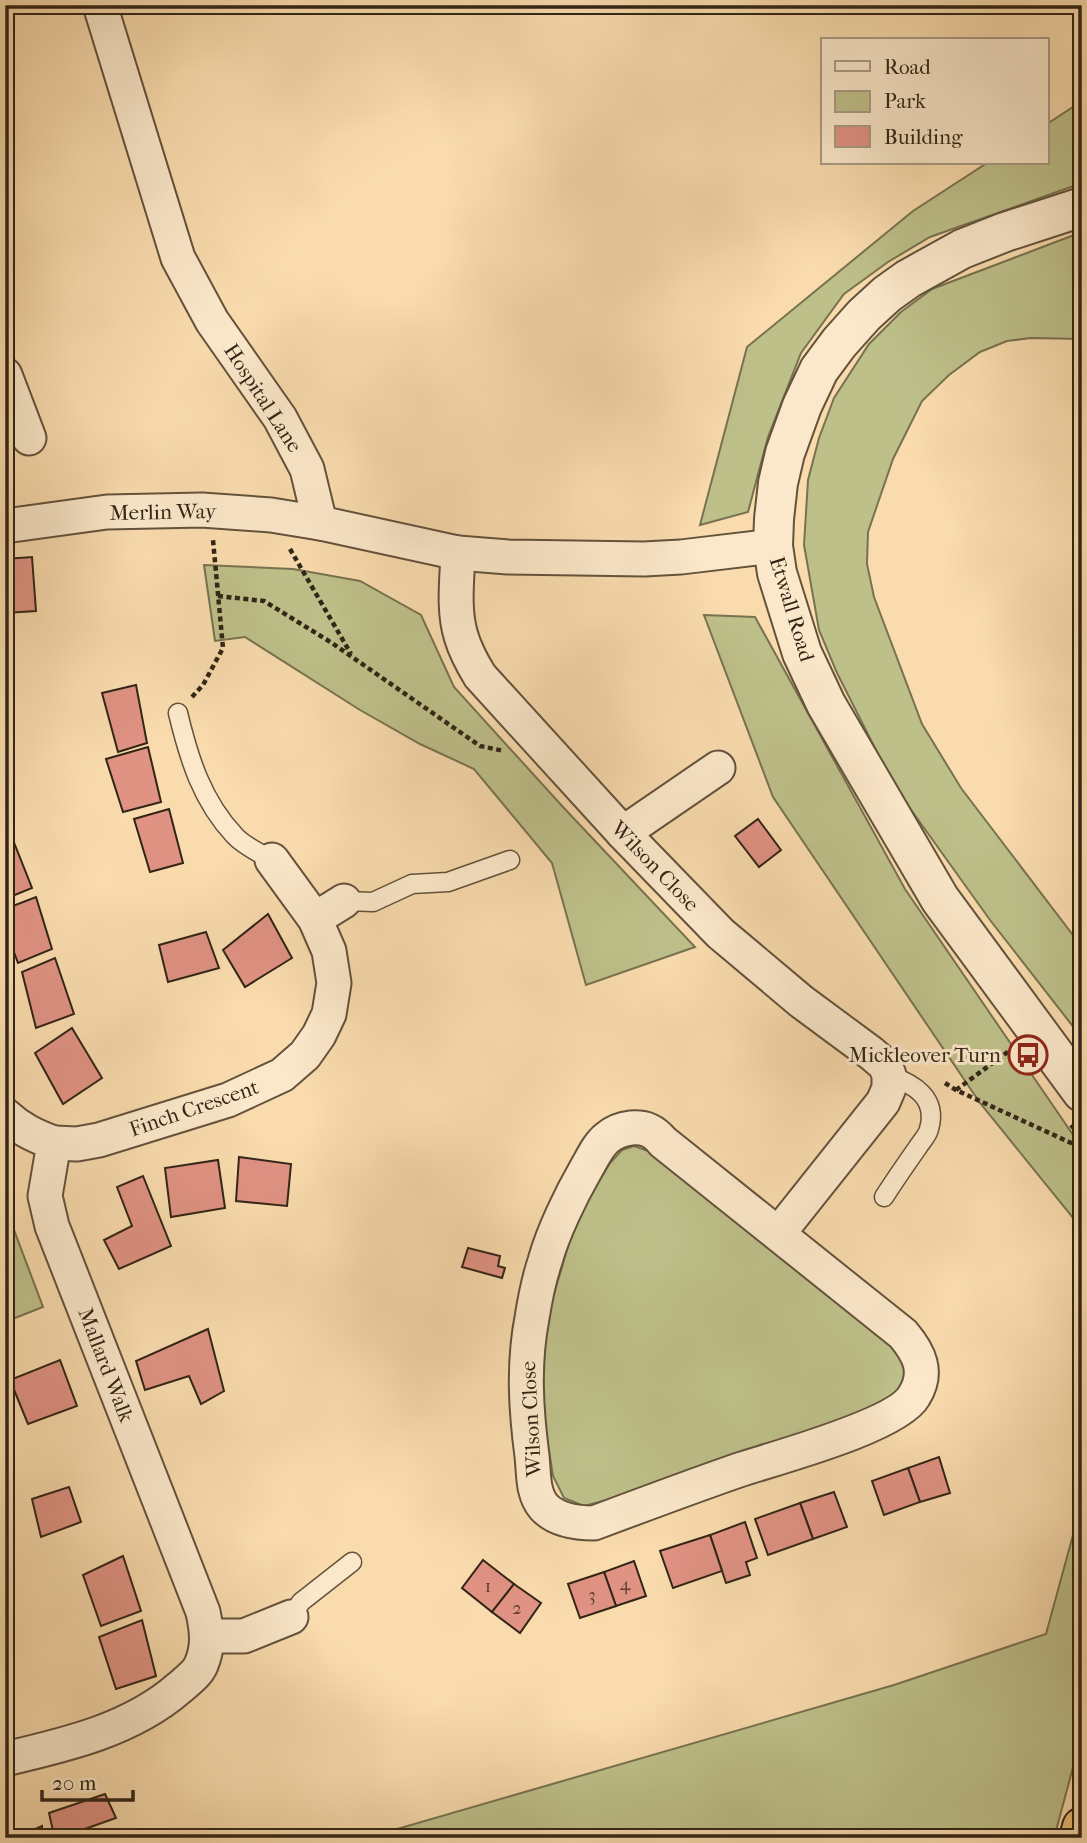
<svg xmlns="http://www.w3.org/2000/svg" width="1087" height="1843" font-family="'IM FELL French Canon',serif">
  <rect width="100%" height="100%" fill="#f9dbad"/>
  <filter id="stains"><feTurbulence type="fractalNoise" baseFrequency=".00286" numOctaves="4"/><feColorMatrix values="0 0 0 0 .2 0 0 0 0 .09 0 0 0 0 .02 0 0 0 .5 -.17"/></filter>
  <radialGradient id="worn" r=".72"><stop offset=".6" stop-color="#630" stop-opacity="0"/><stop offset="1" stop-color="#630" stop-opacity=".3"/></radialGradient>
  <g fill="#bec08a" stroke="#787250" stroke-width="2">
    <path d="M1082,101V183L930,237L888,262L844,294L801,353L768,437L748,512L700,525L747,347L913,211L987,163H1047V124Z"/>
    <path d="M1082,232V339L1031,338L1007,341L980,352L949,375L922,401L893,459L868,532L867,564L874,597L922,724L961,788L1082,947V1038L990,920L909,807L883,764L837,673L819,630L804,545L808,480L819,438L834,398L869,344L901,312L932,289Z"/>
    <path d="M204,565L293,569L360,581L421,615L454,687L563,807L695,947L586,985L552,863L474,769L420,744L360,710L245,637L215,641Z"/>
    <path d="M704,615L755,617L905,889L1082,1148V1229L980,1103L773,797Z"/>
    <path d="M634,1146L651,1152L906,1355L905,1390L865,1411L611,1499L584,1506L564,1498L553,1476L545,1426L542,1358L545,1324L569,1243L588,1199L610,1163L622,1150Z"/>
    <path d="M5,1206L43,1307L5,1322Z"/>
    <path d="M1082,1502V1734L1054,1838H366L894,1685L1046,1634Z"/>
  </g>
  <g fill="#e09283" stroke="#312516" stroke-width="2">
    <path d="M32,557L36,611L5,613V559Z"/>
    <path d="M136,685L147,743L118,752L102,693Z"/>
    <path d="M148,747L161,802L123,812L106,759Z"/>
    <path d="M169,809L183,863L150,872L134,819Z"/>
    <path d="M758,819L781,850L759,867L735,836Z"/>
    <path d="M13,840L32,888L5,899V843Z"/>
    <path d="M36,897L52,949L18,963L5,928V909Z"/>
    <path d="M268,914L292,958L245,987L223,950Z"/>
    <path d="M206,932L219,968L168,982L159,945Z"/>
    <path d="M55,958L74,1014L36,1028L22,972Z"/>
    <path d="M72,1028L102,1078L63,1104L35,1053Z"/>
    <path d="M239,1157L291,1164L287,1206L236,1201Z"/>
    <path d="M218,1160L225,1208L171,1217L165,1168Z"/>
    <path d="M143,1176L171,1246L119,1269L104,1240L132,1226L117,1187Z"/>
    <path d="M468,1248L500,1256L498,1266L505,1268L502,1278L462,1267Z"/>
    <path d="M208,1329L224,1391L201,1404L189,1376L145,1390L136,1361Z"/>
    <path d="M60,1360L77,1406L28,1424L10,1380Z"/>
    <path d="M939,1457L950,1493L920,1502L908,1468Z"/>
    <path d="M908,1468L920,1502L884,1515L872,1481Z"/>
    <path d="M69,1487L81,1522L41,1537L32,1499Z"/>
    <path d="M834,1492L847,1527L813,1539L800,1503Z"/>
    <path d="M800,1503L813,1539L768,1555L755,1519Z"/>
    <path d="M745,1522L757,1558L746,1562L750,1575L726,1583L710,1535Z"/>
    <path d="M710,1535L722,1571L673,1588L660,1551Z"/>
    <path d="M123,1556L141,1611L101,1626L83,1575Z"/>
    <path d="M483,1560L514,1584L492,1612L462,1588Z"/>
    <path d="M634,1561L646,1596L616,1606L604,1572Z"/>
    <path d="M604,1572L616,1606L580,1618L568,1584Z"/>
    <path d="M514,1584L541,1603L520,1633L492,1612Z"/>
    <path d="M142,1620L156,1676L116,1689L99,1637Z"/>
    <path d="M105,1794L116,1818L85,1829L87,1838H30L28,1832L42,1826V1835L53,1831L49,1813Z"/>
  </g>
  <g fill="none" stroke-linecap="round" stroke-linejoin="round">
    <g stroke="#63523c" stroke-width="21">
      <g id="service">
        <path d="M178,713C189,759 202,801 235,836C244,846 260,853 272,860"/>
        <path d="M344,901L373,902L412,884L448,882L510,860"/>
        <path d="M884,1197C895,1180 906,1164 918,1147C921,1142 928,1135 929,1129C938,1098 914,1084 889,1075"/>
        <path d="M291,1617L301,1602L352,1562"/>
      </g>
    </g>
    <g stroke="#63523c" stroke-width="37">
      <g id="minor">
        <path d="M100,5L178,258L212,321L280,418L307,469L320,523"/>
        <path d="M5,375L29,438"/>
        <path d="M5,526L107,512L202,510L271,515L320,523L458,553L508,557L644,559L681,557L773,546"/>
        <path d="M458,553C457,580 453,610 461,636C465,650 472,663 480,676L623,833L720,933L802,1002L871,1053L885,1065L889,1075V1088L883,1102L778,1234L903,1334C919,1353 929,1372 914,1396C897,1426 775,1458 739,1470C690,1487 642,1505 594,1523C577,1523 556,1520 544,1507C532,1493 534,1473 532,1456C526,1410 523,1365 532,1318C535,1299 539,1279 545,1261C553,1232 571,1195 586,1169C592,1159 598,1145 607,1138C614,1132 622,1129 631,1128C646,1127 654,1131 663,1142L778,1234"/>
        <path d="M623,833L718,768"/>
        <path d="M315,919L344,901"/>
        <path d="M5,1115C20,1129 35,1136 54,1143L45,1196L52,1226L203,1612C207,1631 209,1646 201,1665C197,1674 186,1682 179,1688C131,1730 65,1745 5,1759"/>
        <path d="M54,1143L77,1144L99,1140L228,1100L282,1075L305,1055L319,1035L329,1014L334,983L329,951L315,919L272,860"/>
        <path d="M208,1636H244L291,1617"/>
      </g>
    </g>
    <g stroke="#63523c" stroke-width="42">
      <path id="tertiary" d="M1082,207L1005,232L962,249L908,279L887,294L864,315L839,343L819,370L802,406L785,453L778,483L774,519L773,546L777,573L802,653L826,704L940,899L1082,1092"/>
    </g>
    <g stroke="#312516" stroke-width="42">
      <path id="trunk" d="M1079,1838L1082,1827"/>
    </g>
    <g stroke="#312516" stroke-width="4.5" stroke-dasharray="5 3.5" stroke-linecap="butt">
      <path d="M290,549L351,654"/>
      <path d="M218,596L264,601L332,643L480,746L504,751"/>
      <path d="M192,697L203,685L223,648L213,540"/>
      <path d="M945,1083L956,1090L1082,1148"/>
      <path d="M956,1090L1009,1051"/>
      <path d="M1071,1125L1082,1138"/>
    </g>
    <use href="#service" stroke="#fbe8ca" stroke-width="18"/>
    <use href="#minor" stroke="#fbe8ca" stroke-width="33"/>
    <use href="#tertiary" stroke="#fbe8ca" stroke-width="38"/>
    <use href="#trunk" stroke="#ecbe76" stroke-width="38"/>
  </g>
  <defs>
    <g id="bus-ring" transform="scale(2.0125)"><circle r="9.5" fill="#fbe8ca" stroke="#8f2418" stroke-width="1.5"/><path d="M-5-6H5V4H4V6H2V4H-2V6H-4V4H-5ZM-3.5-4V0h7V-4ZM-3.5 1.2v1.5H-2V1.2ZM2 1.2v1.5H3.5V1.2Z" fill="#8f2418"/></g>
  </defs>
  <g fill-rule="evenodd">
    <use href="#bus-ring" x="1028" y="1055"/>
  </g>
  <g text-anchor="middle" stroke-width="6" stroke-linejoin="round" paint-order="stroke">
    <g font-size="18" fill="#5d4031">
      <text x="625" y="1590">4</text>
      <text x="488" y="1592">1</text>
      <text x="592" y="1601">3</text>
      <text x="517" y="1614">2</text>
    </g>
    <g font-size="21" fill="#312516" stroke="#fbe8ca">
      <text transform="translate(263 398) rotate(57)" y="7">Hospital Lane</text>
      <text transform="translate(163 512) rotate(-1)" y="7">Merlin Way</text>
      <text transform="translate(792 609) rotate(73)" y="7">Etwall Road</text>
      <text transform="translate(655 866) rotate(46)" y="7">Wilson Close</text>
      <text transform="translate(194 1108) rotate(-19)" y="7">Finch Crescent</text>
      <text transform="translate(106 1365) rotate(69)" y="7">Mallard Walk</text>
      <text transform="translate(531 1419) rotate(-93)" y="7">Wilson Close</text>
    </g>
    <g font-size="21" fill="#312516" stroke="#fbe8ca" text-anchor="end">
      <text x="1001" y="1062">Mickleover Turn</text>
    </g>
  </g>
  <rect width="1087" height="1843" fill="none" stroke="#f9dbad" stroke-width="28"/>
  <rect x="7" y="7" width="1073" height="1829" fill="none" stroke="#312516" stroke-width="3.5"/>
  <rect x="14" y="14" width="1059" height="1815" fill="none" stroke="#312516" stroke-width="2"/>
  <rect x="821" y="38" width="228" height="126" fill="#fbe8ca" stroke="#aa9a82" stroke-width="2"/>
  <rect x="835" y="61" width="35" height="10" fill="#fbe8ca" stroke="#aa9a82" stroke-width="2"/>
  <text x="884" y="74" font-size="21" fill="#312516">Road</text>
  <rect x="835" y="91" width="35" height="21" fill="#bec08a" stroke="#aa9a82" stroke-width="2"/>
  <text x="884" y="108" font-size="21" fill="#312516">Park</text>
  <rect x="835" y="126" width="35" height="21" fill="#e09283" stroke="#aa9a82" stroke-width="2"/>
  <text x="884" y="144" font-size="21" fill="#312516">Building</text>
  <path d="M42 1790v10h91v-10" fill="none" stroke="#312516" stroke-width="3.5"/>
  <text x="52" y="1790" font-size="21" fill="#312516" stroke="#fbe8ca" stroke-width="5" paint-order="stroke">20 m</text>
  <rect width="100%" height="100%" filter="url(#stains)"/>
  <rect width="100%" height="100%" fill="url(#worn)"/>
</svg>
